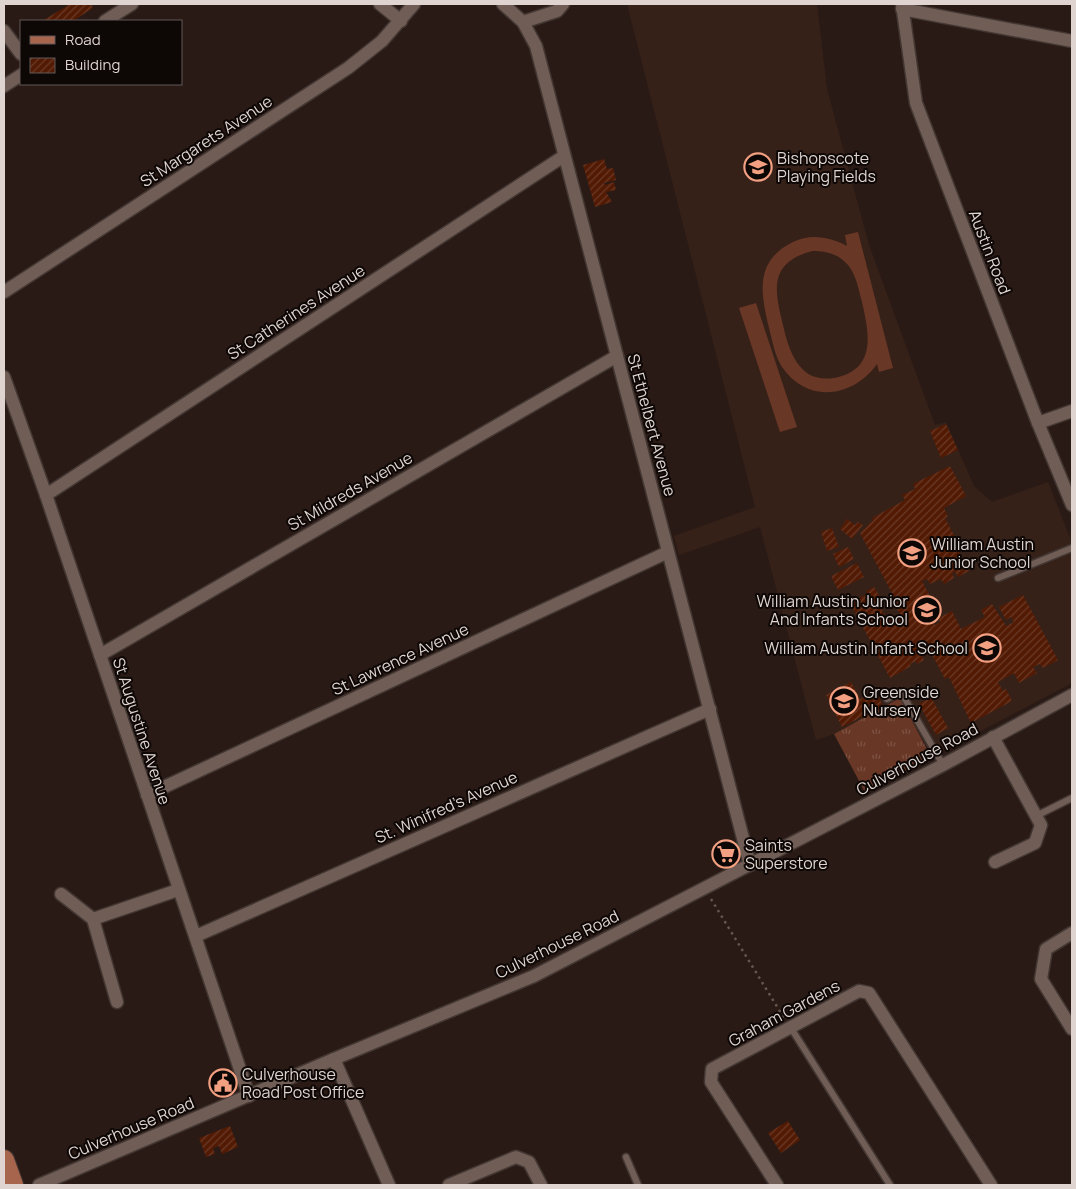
<svg xmlns="http://www.w3.org/2000/svg" width="1076" height="1189" font-family="Manrope,sans-serif">
  <defs>
    <pattern id="grass-tufts" width="24" height="20" patternUnits="userSpaceOnUse" patternTransform="scale(1.25)"><rect width="24" height="20" fill="#683726"/><path d="M3 7l-1-3M5 7V3M7 7l1-3M15 17l-1-3M17 17v-4M19 17l1-3" fill="none" stroke="#7d5344"/></pattern>
    <pattern id="building-hatch" width="6" height="6" patternUnits="userSpaceOnUse" patternTransform="scale(1.25)"><rect width="6" height="6" fill="#521a03"/><path d="M-1 1l2-2M0 6l6-6M5 7l2-2" fill="none" stroke="#6a3a27"/></pattern>
  </defs>
  <rect width="100%" height="100%" fill="#2a1a15"/>
  <path fill="#362119" d="M627,4H817L827,89L869,245L935,425L946,422L974,486L992,502L1048,482L1072,543V683L931,757L900,698L834,734L816,740L760,527L679,555L674,536L755,507Z"/>
  <path fill="url(#grass-tufts)" d="M900,698L931,757L865,792L834,734Z"/>
  <g fill="#683726" fill-rule="evenodd">
    <path d="M858,232L893,368L879,372L877,364C853,398 807,404 782,367C774,355 772,338 768,324C760,290 756,260 793,242C811,233 830,237 847,246L845,235ZM812,251C824,251 835,253 844,261C856,271 858,288 862,302C868,329 877,365 842,376C802,388 790,356 783,325C774,289 769,263 812,251Z"/>
    <path d="M756,303L797,427L780,432L739,308Z"/>
  </g>
  <g fill="url(#building-hatch)" fill-rule="evenodd">
    <path d="M70,4H91L93,8L73,21H42Z"/>
    <path d="M604,159L607,169L613,168L616,180L604,183L605,185L614,182L616,190L606,192L612,202L595,207L583,165Z"/>
    <path d="M946,424L958,450L941,458L930,431Z"/>
    <path d="M950,466L966,496L944,508L948,517L945,518L955,537L952,538L969,571L958,577L955,572L952,573L954,578L944,584L941,579L930,584L927,579L922,581L932,600L924,604L927,610L931,608L935,615L931,618L935,625L940,622L938,618L952,611L961,629L985,617L981,610L992,604L1006,626L1014,622L1011,617L1006,620L999,607L1023,595L1058,660L1043,668L1040,664L1033,667L1037,673L1019,683L1014,673L998,682L1003,691L1006,689L1012,701L971,723L949,677L945,679L929,649L921,654L924,660L917,664L916,661L910,664L911,666L890,678L850,603L867,594L866,591L874,587L880,597L876,599L887,620L901,616L890,597L893,595L860,533L873,520L872,518L905,500L902,495L915,489L913,484ZM912,543L921,559L913,564L904,547Z"/>
    <path d="M847,519L855,525L858,522L863,525L852,539L840,529Z"/>
    <path d="M832,528L839,547L827,551L821,532Z"/>
    <path d="M848,547L854,559L839,567L833,554Z"/>
    <path d="M857,563L864,577L838,590L831,576Z"/>
    <path d="M851,682L860,699L876,691L883,706L842,727L826,695Z"/>
    <path d="M931,697L948,728L936,735L919,704Z"/>
    <path d="M788,1121L800,1140L781,1153L768,1133Z"/>
    <path d="M230,1126L238,1147L222,1154L219,1146L213,1148L215,1154L206,1157L199,1138Z"/>
  </g>
  <g fill="none" stroke-linecap="round" stroke-linejoin="round">
    <g stroke="#433733" stroke-width="9">
      <g id="service">
        <path d="M998,578L1072,548"/>
        <path d="M887,699L901,692L943,765"/>
        <path d="M1036,816L1072,798"/>
        <path d="M791,1028L890,1185"/>
        <path d="M626,1157L638,1185"/>
      </g>
    </g>
    <g stroke="#433733" stroke-width="15">
      <g id="minor">
        <path d="M380,4L401,21"/>
        <path d="M503,4L523,22L536,46L750,865"/>
        <path d="M902,4L916,103L1038,423L1072,505"/>
        <path d="M902,9L1072,41"/>
        <path d="M105,21L132,4"/>
        <path d="M523,22L557,11L563,4"/>
        <path d="M4,31L21,54"/>
        <path d="M4,86L21,75"/>
        <path d="M4,292L348,68L382,41L414,4"/>
        <path d="M4,377L46,495L249,1096"/>
        <path d="M1038,423L1072,411"/>
        <path d="M46,495L564,156"/>
        <path d="M100,655L617,356"/>
        <path d="M993,737L1041,825L1035,843L995,862"/>
        <path d="M147,795L668,552"/>
        <path d="M61,894L93,919"/>
        <path d="M1072,933L1046,949L1041,979L1072,1029"/>
        <path d="M196,936L710,709"/>
        <path d="M117,1002L93,919L178,890"/>
        <path d="M334,1059L389,1185"/>
        <path d="M39,1185L334,1059L534,976L943,765L1072,695"/>
        <path d="M449,1185L516,1157L529,1162L541,1185"/>
        <path d="M777,1185L711,1082L712,1069L859,991L869,993L991,1185"/>
      </g>
    </g>
    <g stroke="#433733" stroke-width="22">
      <path id="primary" d="M4,1160L13,1185"/>
    </g>
    <path stroke="#635550" stroke-width="2.5" stroke-dasharray="2.5 4" stroke-linecap="butt" d="M711,899L784,1018"/>
    <use href="#service" stroke="#705d56" stroke-width="6"/>
    <use href="#minor" stroke="#705d56" stroke-width="12"/>
    <use href="#primary" stroke="#a7654d" stroke-width="20"/>
  </g>
  <defs>
    <g id="school-ring" transform="scale(1.4375)"><circle r="9.5" fill="#0d0705" stroke="#f3a082" stroke-width="1.5"/><path d="M0-5L7-2L0 1L-7-2ZM-4 1L0 2.5L4 1V4Q0 6-4 4Z" fill="#f3a082"/></g>
    <g id="supermarket-ring" transform="scale(1.4375)"><circle r="9.5" fill="#0d0705" stroke="#f3a082" stroke-width="1.5"/><path d="M-6-5.5h2.5l.6 2H6L4.5 2H-2.5L-4.4-4H-6ZM-1.5 3.2a1.3 1.3 0 1 0 .1 0ZM3 3.2a1.3 1.3 0 1 0 .1 0Z" fill="#f3a082"/></g>
    <g id="civic-ring" transform="scale(1.4375)"><circle r="9.5" fill="#0d0705" stroke="#f3a082" stroke-width="1.5"/><path d="M-.6-6.5H3V-4.5H.6V-3L4-1V1h2V6H-6V1h2V-1L-.6-3ZM-1.2 2.5V6h2.4V2.5Z" fill="#f3a082"/></g>
  </defs>
  <g fill-rule="evenodd">
    <use href="#school-ring" x="758" y="167"/>
    <use href="#school-ring" x="912" y="553"/>
    <use href="#school-ring" x="927" y="610"/>
    <use href="#school-ring" x="987" y="648"/>
    <use href="#school-ring" x="844" y="701"/>
    <use href="#supermarket-ring" x="726" y="854"/>
    <use href="#civic-ring" x="223" y="1083"/>
  </g>
  <g text-anchor="middle" stroke-width="4" stroke-linejoin="round" paint-order="stroke">
    <g font-size="16" fill="#dfd4d0" stroke="#0d0705">
      <text transform="translate(206 141) rotate(-33)" y="6">St Margarets Avenue</text>
      <text transform="translate(990 252) rotate(69)" y="6">Austin Road</text>
      <text transform="translate(296 312) rotate(-33)" y="6">St Catherines Avenue</text>
      <text transform="translate(652 425) rotate(75)" y="6">St Ethelbert Avenue</text>
      <text transform="translate(350 491) rotate(-30)" y="6">St Mildreds Avenue</text>
      <text transform="translate(400 659) rotate(-25)" y="6">St Lawrence Avenue</text>
      <text transform="translate(142 731) rotate(72)" y="6">St Augustine Avenue</text>
      <text transform="translate(917 759) rotate(-28)" y="6">Culverhouse Road</text>
      <text transform="translate(446 807) rotate(-24)" y="6">St. Winifred's Avenue</text>
      <text transform="translate(557 944) rotate(-26)" y="6">Culverhouse Road</text>
      <text transform="translate(784 1013) rotate(-28)" y="6">Graham Gardens</text>
      <text transform="translate(131 1128) rotate(-23)" y="6">Culverhouse Road</text>
    </g>
    <g font-size="16" fill="#dfd4d0" stroke="#0d0705" text-anchor="start">
      <text x="777" y="164">Bishopscote<tspan x="777" dy="18">Playing Fields</tspan></text>
      <text x="931" y="550">William Austin<tspan x="931" dy="18">Junior School</tspan></text>
      <text x="908" y="607" text-anchor="end">William Austin Junior<tspan x="908" dy="18">And Infants School</tspan></text>
      <text x="968" y="654" text-anchor="end">William Austin Infant School</text>
      <text x="863" y="698">Greenside<tspan x="863" dy="18">Nursery</tspan></text>
      <text x="745" y="851">Saints<tspan x="745" dy="18">Superstore</tspan></text>
      <text x="242" y="1080">Culverhouse<tspan x="242" dy="18">Road Post Office</tspan></text>
    </g>
  </g>
  <rect width="1076" height="1189" fill="none" stroke="#dfd4d0" stroke-width="10"/>
  <rect x="20" y="20" width="162" height="65" fill="#0d0705" stroke="#615956"/>
  <rect x="30" y="36" width="25" height="8" fill="#a7654d" stroke="#615956"/>
  <text x="65" y="45" font-size="15" fill="#dfd4d0">Road</text>
  <rect x="30" y="58" width="25" height="15" fill="url(#building-hatch)" stroke="#615956"/>
  <text x="65" y="70" font-size="15" fill="#dfd4d0">Building</text>
</svg>
